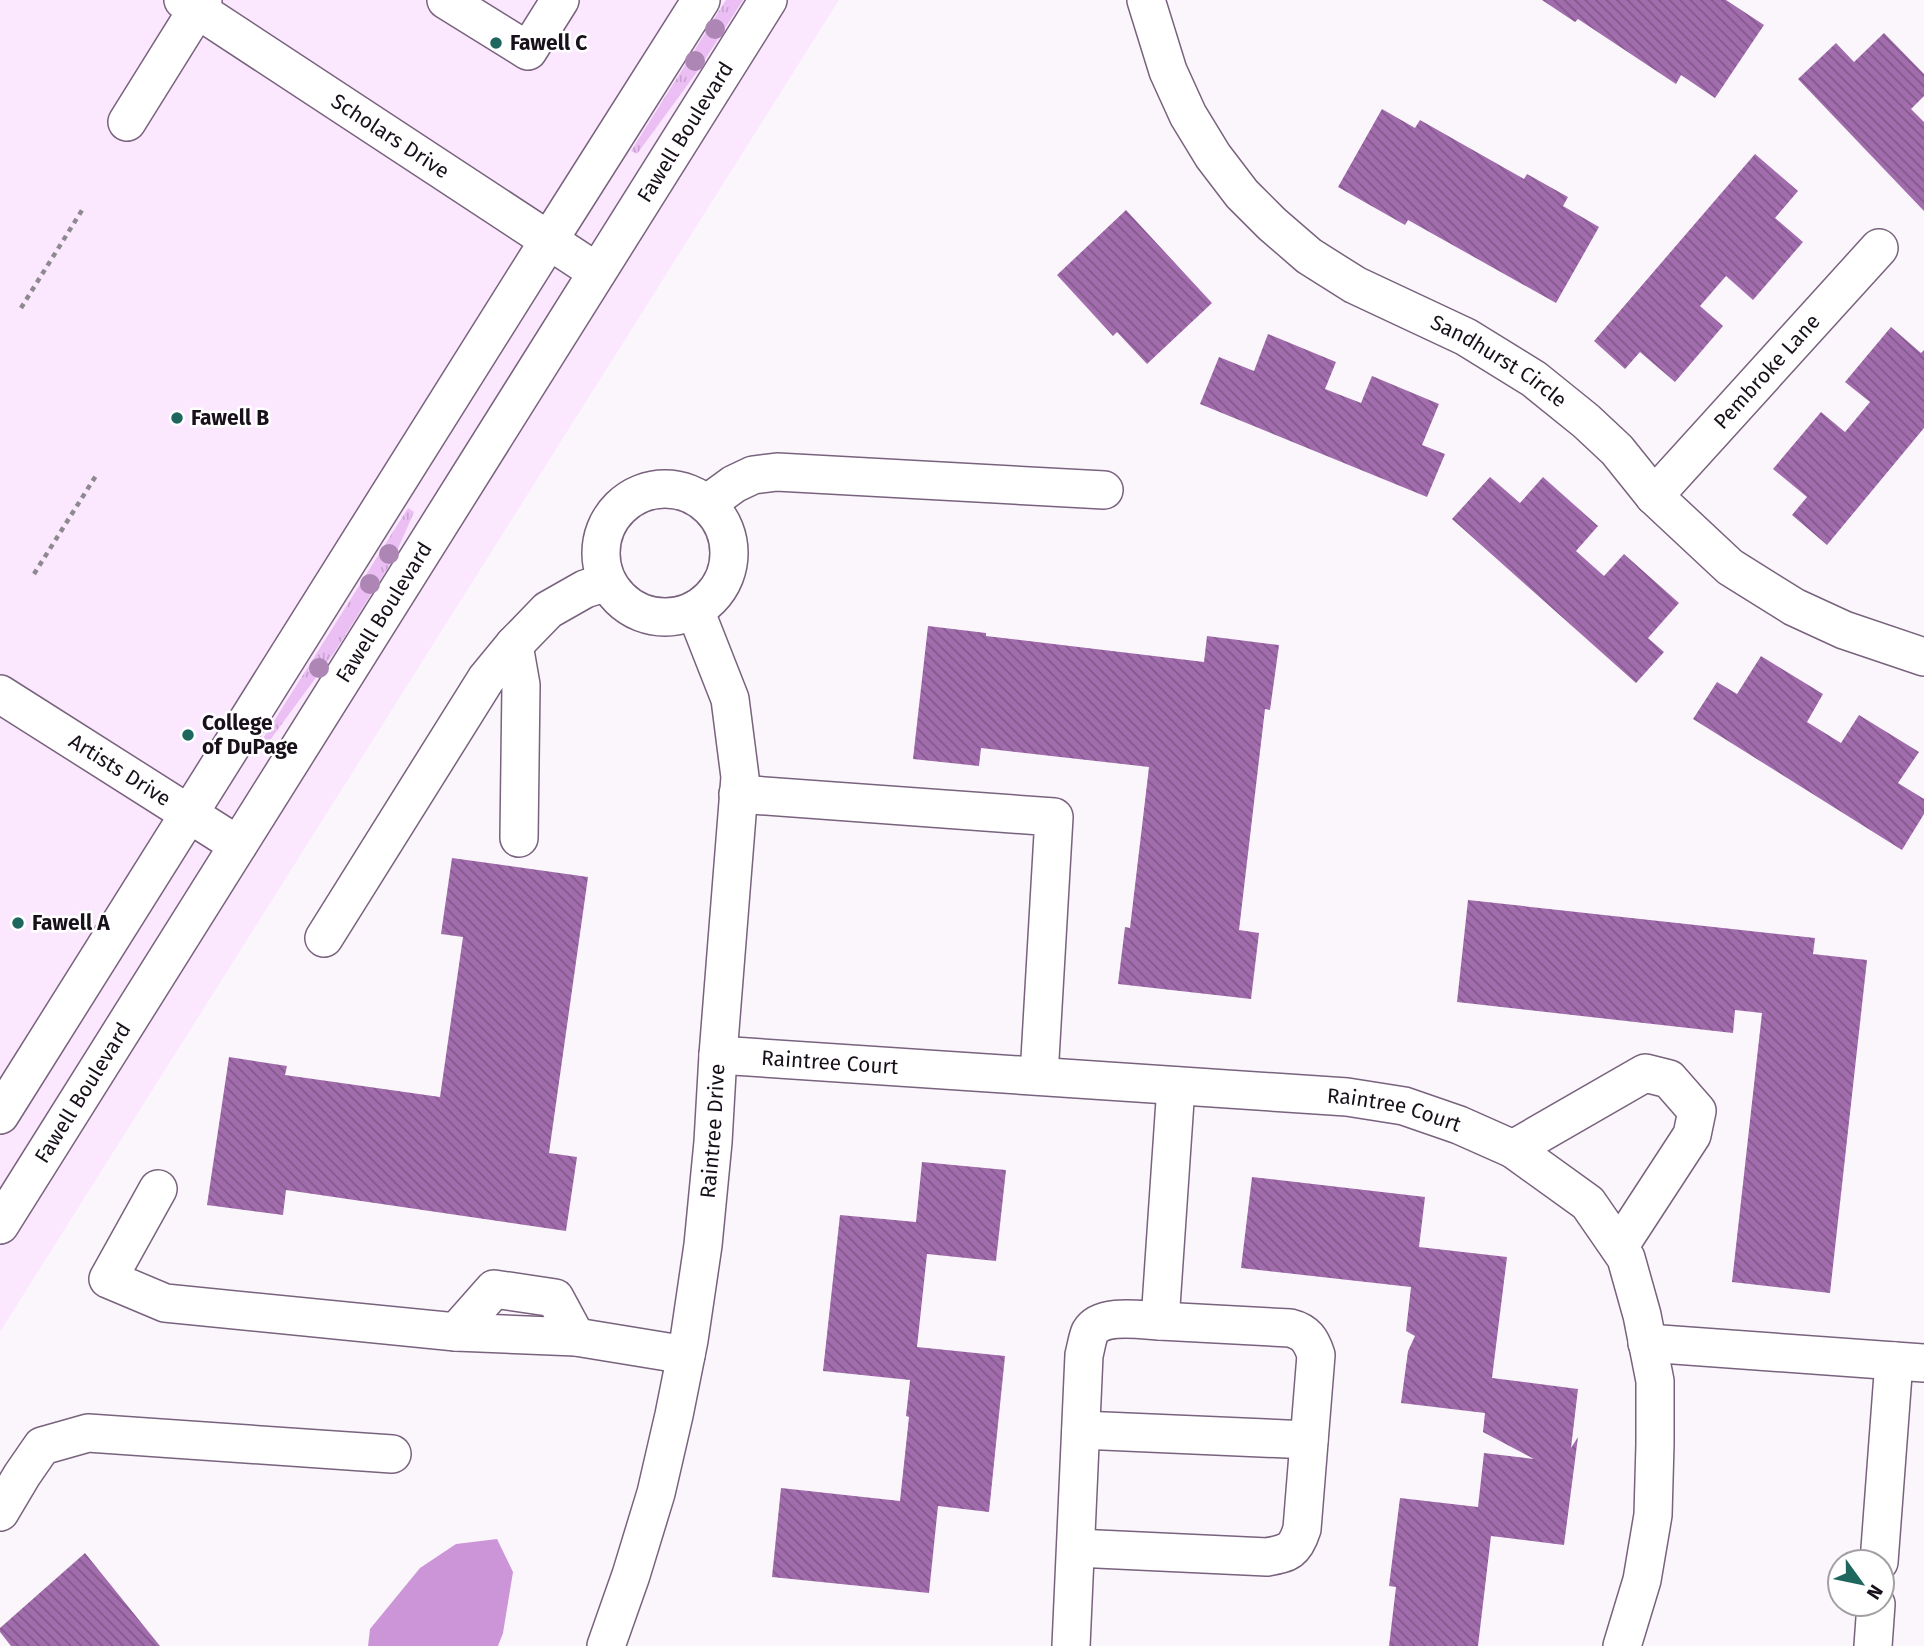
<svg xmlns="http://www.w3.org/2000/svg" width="1924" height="1646" font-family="'Fira Sans',sans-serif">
  <defs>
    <pattern id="grass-tufts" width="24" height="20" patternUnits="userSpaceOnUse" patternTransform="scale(1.75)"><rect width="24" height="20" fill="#ebbff4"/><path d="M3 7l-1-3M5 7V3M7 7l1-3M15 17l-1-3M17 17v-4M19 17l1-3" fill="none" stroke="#c9a3d1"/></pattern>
    <pattern id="building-back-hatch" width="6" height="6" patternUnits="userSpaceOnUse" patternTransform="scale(1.75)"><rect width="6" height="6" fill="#a26dad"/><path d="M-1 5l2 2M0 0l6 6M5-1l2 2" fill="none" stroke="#83588c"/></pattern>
  </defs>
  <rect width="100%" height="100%" fill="#fbf6fc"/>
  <path fill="#fbe8fe" d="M0,0H839L0,1332Z"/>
  <g fill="url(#grass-tufts)">
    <path d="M726,0H743L697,72L637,154L631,151Z"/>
    <path d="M408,508L414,512L394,558L334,653L262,751L257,748Z"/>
  </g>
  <path fill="#cc95d8" d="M497,1539L513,1572L503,1633L498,1646H368L370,1629L420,1568L456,1544Z"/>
  <g fill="url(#building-back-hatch)">
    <path d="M1542,0H1726L1764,25L1715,98L1681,75L1676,84L1578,19L1575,22Z"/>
    <path d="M1884,33L1924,74V96L1911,109L1924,122V211L1798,79L1836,43L1854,62Z"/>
    <path d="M1382,109L1415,128L1420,120L1524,179L1527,174L1568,197L1563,206L1599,227L1556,303L1408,220L1405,225L1338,187Z"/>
    <path d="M1755,154L1798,191L1775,218L1803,242L1753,300L1726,276L1700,306L1723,326L1675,382L1640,352L1625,369L1594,341Z"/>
    <path d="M1126,210L1212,303L1147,364L1117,332L1113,336L1057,275Z"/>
    <path d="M1891,327L1921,353L1924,350V428L1827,545L1792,515L1807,497L1773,469L1821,412L1845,432L1870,402L1845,382Z"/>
    <path d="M1268,334L1336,362L1325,389L1361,403L1372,376L1439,404L1422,445L1445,454L1427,497L1200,404L1219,357L1254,371Z"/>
    <path d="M1490,477L1520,503L1543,477L1598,526L1576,551L1604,576L1624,554L1679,603L1648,638L1664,652L1636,683L1452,519Z"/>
    <path d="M928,626L986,633V636L1204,662L1207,636L1279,645L1270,710L1265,709L1239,930L1259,933L1251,999L1118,984L1125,927L1130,928L1149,767L981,748L979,766L913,759Z"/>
    <path d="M1761,656L1823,694L1807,722L1841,743L1859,715L1919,752L1898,783L1924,799V814L1902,850L1693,719L1717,682L1737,694Z"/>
    <path d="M452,858L588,877L549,1153L577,1157L566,1231L286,1190L283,1215L207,1205L229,1057L287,1066L285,1075L440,1097L463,937L441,934Z"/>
    <path d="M1468,900L1815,938L1813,954L1867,960L1830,1293L1732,1282L1762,1013L1735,1010L1733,1033L1457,1002Z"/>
    <path d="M922,1162L1006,1170L996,1261L927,1254L917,1347L1005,1356L989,1512L938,1506L929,1593L772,1577L781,1488L900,1501L909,1417L906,1416L910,1380L823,1371L840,1215L916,1222Z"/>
    <path d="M1252,1177L1425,1197L1419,1247L1507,1257L1492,1378L1578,1389L1571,1448L1578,1437L1564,1545L1491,1536L1478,1646H1389L1396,1587L1389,1586L1400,1498L1478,1507L1484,1453L1534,1459L1483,1432L1485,1413L1401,1403L1408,1351L1415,1336L1406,1331L1411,1287L1241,1268Z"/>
    <path d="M85,1553L160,1646H11L0,1632V1628Z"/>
  </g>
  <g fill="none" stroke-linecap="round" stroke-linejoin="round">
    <g stroke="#78627d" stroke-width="40">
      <g id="minor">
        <path id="s1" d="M183,0L597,272"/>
        <path d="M446,0L528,51L560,0"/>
        <path id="s2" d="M1146,0L1168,71L1188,115L1213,156L1242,194L1272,224L1309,256L1355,285L1466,337L1534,379L1586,421L1617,450L1654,496L1730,567L1794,607L1844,630L1924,657"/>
        <path d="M127,122L203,0"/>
        <circle cx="665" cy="553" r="64"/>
        <path id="s3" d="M1654,496L1879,248"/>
        <path d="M708,503L734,484L753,475L777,472L1104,490"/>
        <path d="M514,645L521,685L519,838"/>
        <path id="s4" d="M0,694L238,845"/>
        <path d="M738,794L1054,817L1039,1076"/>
        <path d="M324,938L486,679L514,645L548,610L585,589L607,582"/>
        <path id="s5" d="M718,1055L1347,1097L1404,1106L1459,1125L1513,1149L1588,1203L1626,1258L1642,1315L1655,1381V1444L1653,1515L1642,1580L1622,1646"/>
        <path d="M0,1115L549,240L701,0"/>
        <path d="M1513,1149L1645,1073L1669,1079L1697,1111L1692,1135L1619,1247"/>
        <path d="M158,1189L108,1279L165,1303L456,1332L576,1337L686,1355"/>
        <path id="s6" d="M0,1225L768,0"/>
        <path d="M456,1332L494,1289L555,1298L576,1337"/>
        <path d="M1647,1343L1924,1363"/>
        <path d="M1081,1430L1309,1440"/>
        <path d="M0,1512L22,1475L42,1446L88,1433L392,1454"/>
        <path d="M1076,1548L1267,1557C1289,1553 1295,1551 1302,1529L1316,1355C1311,1340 1306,1332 1290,1328L1160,1321"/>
        <path d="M1879,1562L1894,1361"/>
        <path id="s7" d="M606,1646L631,1575L656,1493L674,1415L689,1340L703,1245L713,1142L718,1055L740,777L730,699L695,610"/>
        <path d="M1071,1646L1084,1355C1086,1348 1087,1339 1090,1332C1101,1313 1141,1320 1160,1321L1176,1086"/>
        <path d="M1873,1646L1876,1604"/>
      </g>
    </g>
    <g stroke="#8e8890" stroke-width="4.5" stroke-dasharray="5 5" stroke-linecap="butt">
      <path d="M21,308L84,207"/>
      <path d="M34,574L97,474"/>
    </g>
    <use href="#minor" stroke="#fff" stroke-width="37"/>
  </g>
  <g fill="#ad86b5">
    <circle cx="715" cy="29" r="10"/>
    <circle cx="695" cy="61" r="10"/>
    <circle cx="389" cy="554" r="10"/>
    <circle cx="370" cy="584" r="10"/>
    <circle cx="319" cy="668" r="10"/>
  </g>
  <g fill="#1e675e" stroke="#fff" stroke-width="2.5">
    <circle cx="496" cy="43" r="7"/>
    <circle cx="177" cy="418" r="7"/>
    <circle cx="188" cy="735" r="7"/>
    <circle cx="18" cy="923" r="7"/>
  </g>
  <g text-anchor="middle" stroke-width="5" stroke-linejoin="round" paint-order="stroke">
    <g font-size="21" font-weight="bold" fill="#18101a" stroke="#fff" text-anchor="start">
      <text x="510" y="50">Fawell C</text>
      <text x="191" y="425">Fawell B</text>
      <text x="202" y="730">College<tspan x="202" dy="24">of DuPage</tspan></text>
      <text x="32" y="930">Fawell A</text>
    </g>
    <g font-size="21" fill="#18101a" stroke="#fff">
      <text dy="7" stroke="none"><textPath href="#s6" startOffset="1290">Fawell Boulevard</textPath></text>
      <text dy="7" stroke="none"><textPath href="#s1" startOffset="248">Scholars Drive</textPath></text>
      <text dy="7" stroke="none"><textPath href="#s2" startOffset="527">Sandhurst Circle</textPath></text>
      <text dy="7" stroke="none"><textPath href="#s3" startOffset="168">Pembroke Lane</textPath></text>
      <text dy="7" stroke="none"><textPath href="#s6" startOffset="723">Fawell Boulevard</textPath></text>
      <text dy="7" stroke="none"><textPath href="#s4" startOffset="142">Artists Drive</textPath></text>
      <text dy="7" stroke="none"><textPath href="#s5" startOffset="112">Raintree Court</textPath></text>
      <text dy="7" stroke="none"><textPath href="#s6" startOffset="156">Fawell Boulevard</textPath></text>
      <text dy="7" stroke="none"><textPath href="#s5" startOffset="679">Raintree Court</textPath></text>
      <text dy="7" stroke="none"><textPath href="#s7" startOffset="528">Raintree Drive</textPath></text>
    </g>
  </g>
  <g transform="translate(1861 1583) rotate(123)"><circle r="33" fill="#ffffff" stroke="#a39fa3" stroke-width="2"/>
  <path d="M0-5L12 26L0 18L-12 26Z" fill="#1e675e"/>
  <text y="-10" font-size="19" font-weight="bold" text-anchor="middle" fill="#18101a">N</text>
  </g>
</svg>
